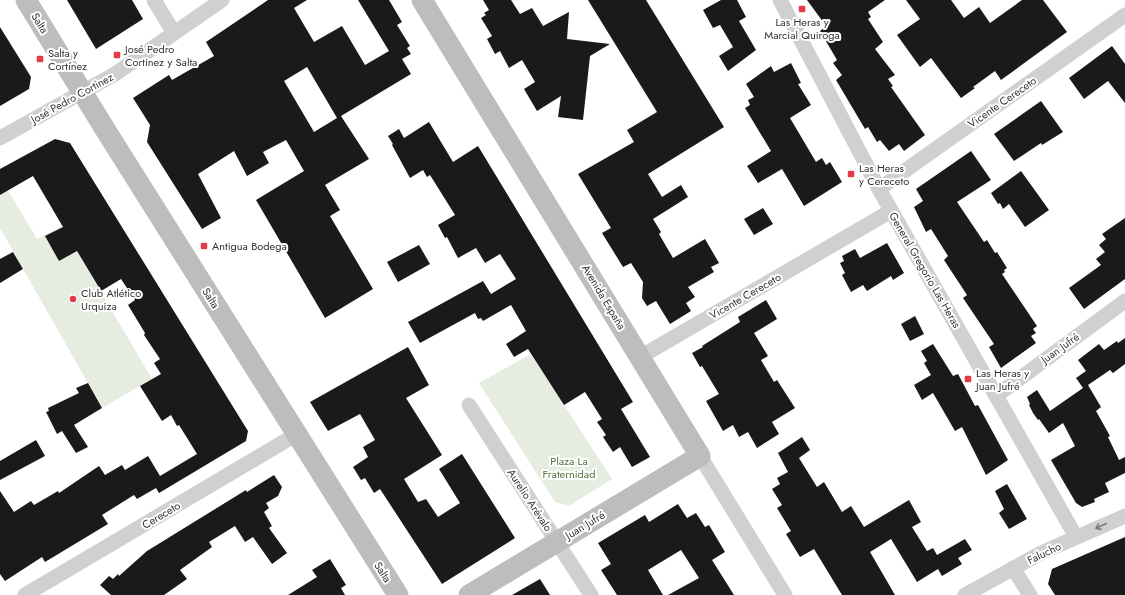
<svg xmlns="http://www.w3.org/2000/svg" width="1125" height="595" font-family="Jost,sans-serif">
  <rect width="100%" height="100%" fill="#fff"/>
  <g fill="#e6ecdf">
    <path d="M0,177L37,239L62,226L152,379L102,408L0,228Z"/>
    <path d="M531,354L612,479L569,506L555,502L479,383Z"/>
  </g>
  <g fill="#1a1a1a" fill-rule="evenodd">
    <path d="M67,0H132L143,19L96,49Z"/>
    <path d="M268,0H307L294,8L314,42L342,26L365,65L389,51L358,0H389L402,22L397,25L410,46L407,48L411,54L402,59L411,74L341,116L369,159L325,185L340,210L330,216L373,289L325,318L256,200L304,171L286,140L263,152L269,163L247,176L234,151L198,174L221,218L202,229L147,142L150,125L133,98L169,75L172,80L214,56L206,42ZM307,67L337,118L314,132L284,81Z"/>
    <path d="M483,0H511L520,14L532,8L543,26L569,12L567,39L610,44L590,56L583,120L558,117L561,96L537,111L524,89L535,82L522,60L509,68L500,51L495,54L487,39L492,36L481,18L486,15L484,13L489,10Z"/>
    <path d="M588,0H646L724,127L648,174L662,197L681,185L688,197L653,219L661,232L659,234L673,258L705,239L719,263L711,267L714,272L688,287L695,297L686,303L691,311L670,324L656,301L647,306L642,298L643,282L631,263L623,267L602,233L611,228L578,174L634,142L627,130L657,112Z"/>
    <path d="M721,0H737L746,17L739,21L756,50L728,71L719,56L733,47L720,25L713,28L703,10Z"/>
    <path d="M807,0H885L868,12L871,17L868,19L883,42L875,49L895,75L888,79L893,86L891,87L925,135L904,151L899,144L889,151L880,140L877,142L868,127L865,129L836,80L842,75L833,63L837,60L820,31L826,26Z"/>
    <path d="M906,0H951L964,18L979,7L990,23L1022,0H1043L1067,32L1001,80L995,71L973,87L975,88L961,98L931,58L920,67L897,35L920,19Z"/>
    <path d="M0,27L31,77L29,89L0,106Z"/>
    <path d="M1112,46L1125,64V103L1108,81L1084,99L1069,78Z"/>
    <path d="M791,63L801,83L798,84L811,105L790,118L816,162L822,158L826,165L830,162L842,182L804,206L782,169L758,183L747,166L771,151L745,108L750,105L748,100L754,97L746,84L771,66L774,72Z"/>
    <path d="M1041,101L1063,132L1042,145L1041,143L1014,161L994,134Z"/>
    <path d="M429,122L453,162L478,146L633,402L621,409L650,457L632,467L620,447L613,452L603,437L606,435L597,422L602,419L585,392L564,405L528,349L514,357L506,344L526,331L511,305L483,321L481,318L478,319L475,313L420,343L408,322L483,281L491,294L516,279L500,254L485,263L476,248L458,258L447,237L445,238L438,225L455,215L430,175L427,177L423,170L410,178L392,145L393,144L388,136L399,129L404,138Z"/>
    <path d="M55,139L70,143L248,431L246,441L159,493L156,488L137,499L134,495L102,515L108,524L45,562L42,557L5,581L0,574V491L14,512L31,501L34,505L58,491L59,493L99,466L105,475L122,465L125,470L148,456L160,476L197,454L179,425L177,426L171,415L162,421L140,386L161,374L154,363L160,359L144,335L145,333L128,305L135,300L121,279L101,291L77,251L59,261L45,236L63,227L33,176L0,195V169Z"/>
    <path d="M971,151L991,180L957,202L984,242L987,240L995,253L997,252L1007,268L1004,270L1005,272L1002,274L1037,326L1033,329L1036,333L1031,336L1036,343L1001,368L989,347L994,344L963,298L967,295L944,260L948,256L931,229L926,232L914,207L923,201L916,189Z"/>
    <path d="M1021,171L1049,210L1025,227L1009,204L1003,209L1000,203L998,204L991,193Z"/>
    <path d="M763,208L773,224L754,235L744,219Z"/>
    <path d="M1125,218V279L1084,309L1069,288L1101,265L1096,259L1105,252L1099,245L1106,239L1102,234Z"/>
    <path d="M887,243L904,273L893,280L891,276L867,291L863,285L851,292L842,275L845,273L840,263L844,261L842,256L855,249L860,258Z"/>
    <path d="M419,245L430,264L398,282L387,262Z"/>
    <path d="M13,252L23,269L0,283V259Z"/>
    <path d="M766,300L777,319L754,333L768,356L761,360L774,382L777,380L795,408L772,422L779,434L757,448L748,432L739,437L733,425L723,431L706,401L719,394L702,366L700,367L692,353L703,347L702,346L740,322L738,317Z"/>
    <path d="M915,316L924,334L910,341L901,324Z"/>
    <path d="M1125,338V364L1113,373L1110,370L1088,385L1101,407L1096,411L1110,436L1108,437L1119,460L1125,457V473L1105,483L1109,492L1094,499L1095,502L1082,507L1076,503L1051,460L1075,446L1063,423L1049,433L1039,419L1038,420L1033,413L1029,405L1030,404L1027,397L1037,390L1050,411L1083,388L1076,378L1086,371L1078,360L1099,344L1104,350L1117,341L1118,343Z"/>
    <path d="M933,344L953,376L958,374L975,406L978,405L1008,460L986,475L962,427L955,431L933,393L922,400L914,385L931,375L924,363L927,361L921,351Z"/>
    <path d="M408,347L429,385L406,398L442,455L404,479L418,502L426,499L438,517L460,503L439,469L462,454L515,538L442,584L380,489L374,493L365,478L361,480L353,467L368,457L363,447L375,440L360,414L328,431L310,402Z"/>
    <path d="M88,383L102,408L74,425L88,447L76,453L62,431L57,434L46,412L49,411L48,408L79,393L76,388Z"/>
    <path d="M802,437L810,450L799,458L817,487L824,482L842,512L851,506L864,527L909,500L921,522L912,527L927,551L933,548L937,555L965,539L972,550L958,558L962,564L942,576L938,569L917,582L891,539L870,552L895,595H842L814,549L800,557L786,534L791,531L777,508L782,505L772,489L780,484L777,478L788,472L778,453Z"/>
    <path d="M36,440L45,456L0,480V461Z"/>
    <path d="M274,475L282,487L278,496L266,503L269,508L264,512L272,526L269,528L287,553L272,564L253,537L245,542L235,526L209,542L212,547L180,570L187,579L164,595H111L100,585L109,576L113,579L118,574L119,576L147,551L246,490L247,492Z"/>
    <path d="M1007,484L1027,519L1009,529L999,513L1004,509L995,491Z"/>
    <path d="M678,504L687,518L696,513L705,527L709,525L725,552L712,560L734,595H668L699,578L681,550L648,570L663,595H617L601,570L611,564L598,543L645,515L649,522Z"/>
    <path d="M1125,537V595H1055L1048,584L1052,569Z"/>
    <path d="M330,559L346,585L341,588L345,595H288L317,577L312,570Z"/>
    <path d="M540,579L550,595H512Z"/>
  </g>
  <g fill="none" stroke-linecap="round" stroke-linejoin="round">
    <g stroke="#d0d0d0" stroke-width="15">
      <path d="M154,0L174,33"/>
      <path d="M780,0L879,189L1076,537"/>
      <path d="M0,138L115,74L222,0"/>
      <path d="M879,189L1125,15"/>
      <path d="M640,357L891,211"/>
      <path d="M996,396L1125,301"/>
      <path d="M469,405L591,595"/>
      <path d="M700,456L785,595"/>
      <path d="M1013,568L1030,595"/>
      <path d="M25,595L297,434"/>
      <path d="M965,595L1043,552L1125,516"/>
    </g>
    <g stroke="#bdbdbd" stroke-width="21">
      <path d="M26,0L103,126L398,595"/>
      <path d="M422,0L700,456L469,595"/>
    </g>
  </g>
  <defs><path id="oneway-shaft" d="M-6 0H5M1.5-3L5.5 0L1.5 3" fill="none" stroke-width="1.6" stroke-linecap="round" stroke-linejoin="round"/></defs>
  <use stroke="#7a7a7a" href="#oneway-shaft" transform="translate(1101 526) rotate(156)"/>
  <g fill="#e63946" stroke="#fff" stroke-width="1.5">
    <rect x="798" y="5" width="8" height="8" rx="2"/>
    <rect x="113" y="51" width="8" height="8" rx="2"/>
    <rect x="36" y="55" width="8" height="8" rx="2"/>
    <rect x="847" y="170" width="8" height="8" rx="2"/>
    <rect x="200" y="242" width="8" height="8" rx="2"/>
    <circle cx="73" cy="299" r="4"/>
    <rect x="964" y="375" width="8" height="8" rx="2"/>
  </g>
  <g text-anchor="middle" stroke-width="4" stroke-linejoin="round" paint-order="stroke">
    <g font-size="11" fill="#333" stroke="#fff" text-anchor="start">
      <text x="802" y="26" text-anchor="middle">Las Heras y<tspan x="802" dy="13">Marcial Quiroga</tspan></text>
      <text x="125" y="53">José Pedro<tspan x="125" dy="13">Cortinez y Salta</tspan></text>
      <text x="48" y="57">Salta y<tspan x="48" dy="13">Cortínez</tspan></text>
      <text x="859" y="172">Las Heras<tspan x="859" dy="13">y Cereceto</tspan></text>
      <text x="212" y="250">Antigua Bodega</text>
      <text x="81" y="297">Club Atlético<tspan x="81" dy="13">Urquiza</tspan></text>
      <text x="976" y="377">Las Heras y<tspan x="976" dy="13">Juan Jufré</tspan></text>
    </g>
    <g font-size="11" fill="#333" stroke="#fff">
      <text transform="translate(40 23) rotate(59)" y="4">Salta</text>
      <text transform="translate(72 98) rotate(-29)" y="4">José Pedro Cortinez</text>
      <text transform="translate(1002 102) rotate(-35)" y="4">Vicente Cereceto</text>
      <text transform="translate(925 270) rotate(60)" y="4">General Gregorio Las Heras</text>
      <text transform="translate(745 296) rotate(-30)" y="4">Vicente Cereceto</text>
      <text transform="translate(604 297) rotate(59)" y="4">Avenida España</text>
      <text transform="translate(211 298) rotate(58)" y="4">Salta</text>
      <text transform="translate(1060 348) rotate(-36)" y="4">Juan Jufré</text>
      <text transform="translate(530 500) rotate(57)" y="4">Aurelio Arévalo</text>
      <text transform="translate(161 515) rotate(-31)" y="4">Cereceto</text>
      <text transform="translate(585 525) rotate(-31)" y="4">Juan Jufré</text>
      <text transform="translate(1044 553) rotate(-26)" y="4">Falucho</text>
      <text transform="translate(383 572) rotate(58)" y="4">Salta</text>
    </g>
    <g font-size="11" fill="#56703f" stroke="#fff">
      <text x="569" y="465">Plaza La<tspan x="569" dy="13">Fraternidad</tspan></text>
    </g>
  </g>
</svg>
